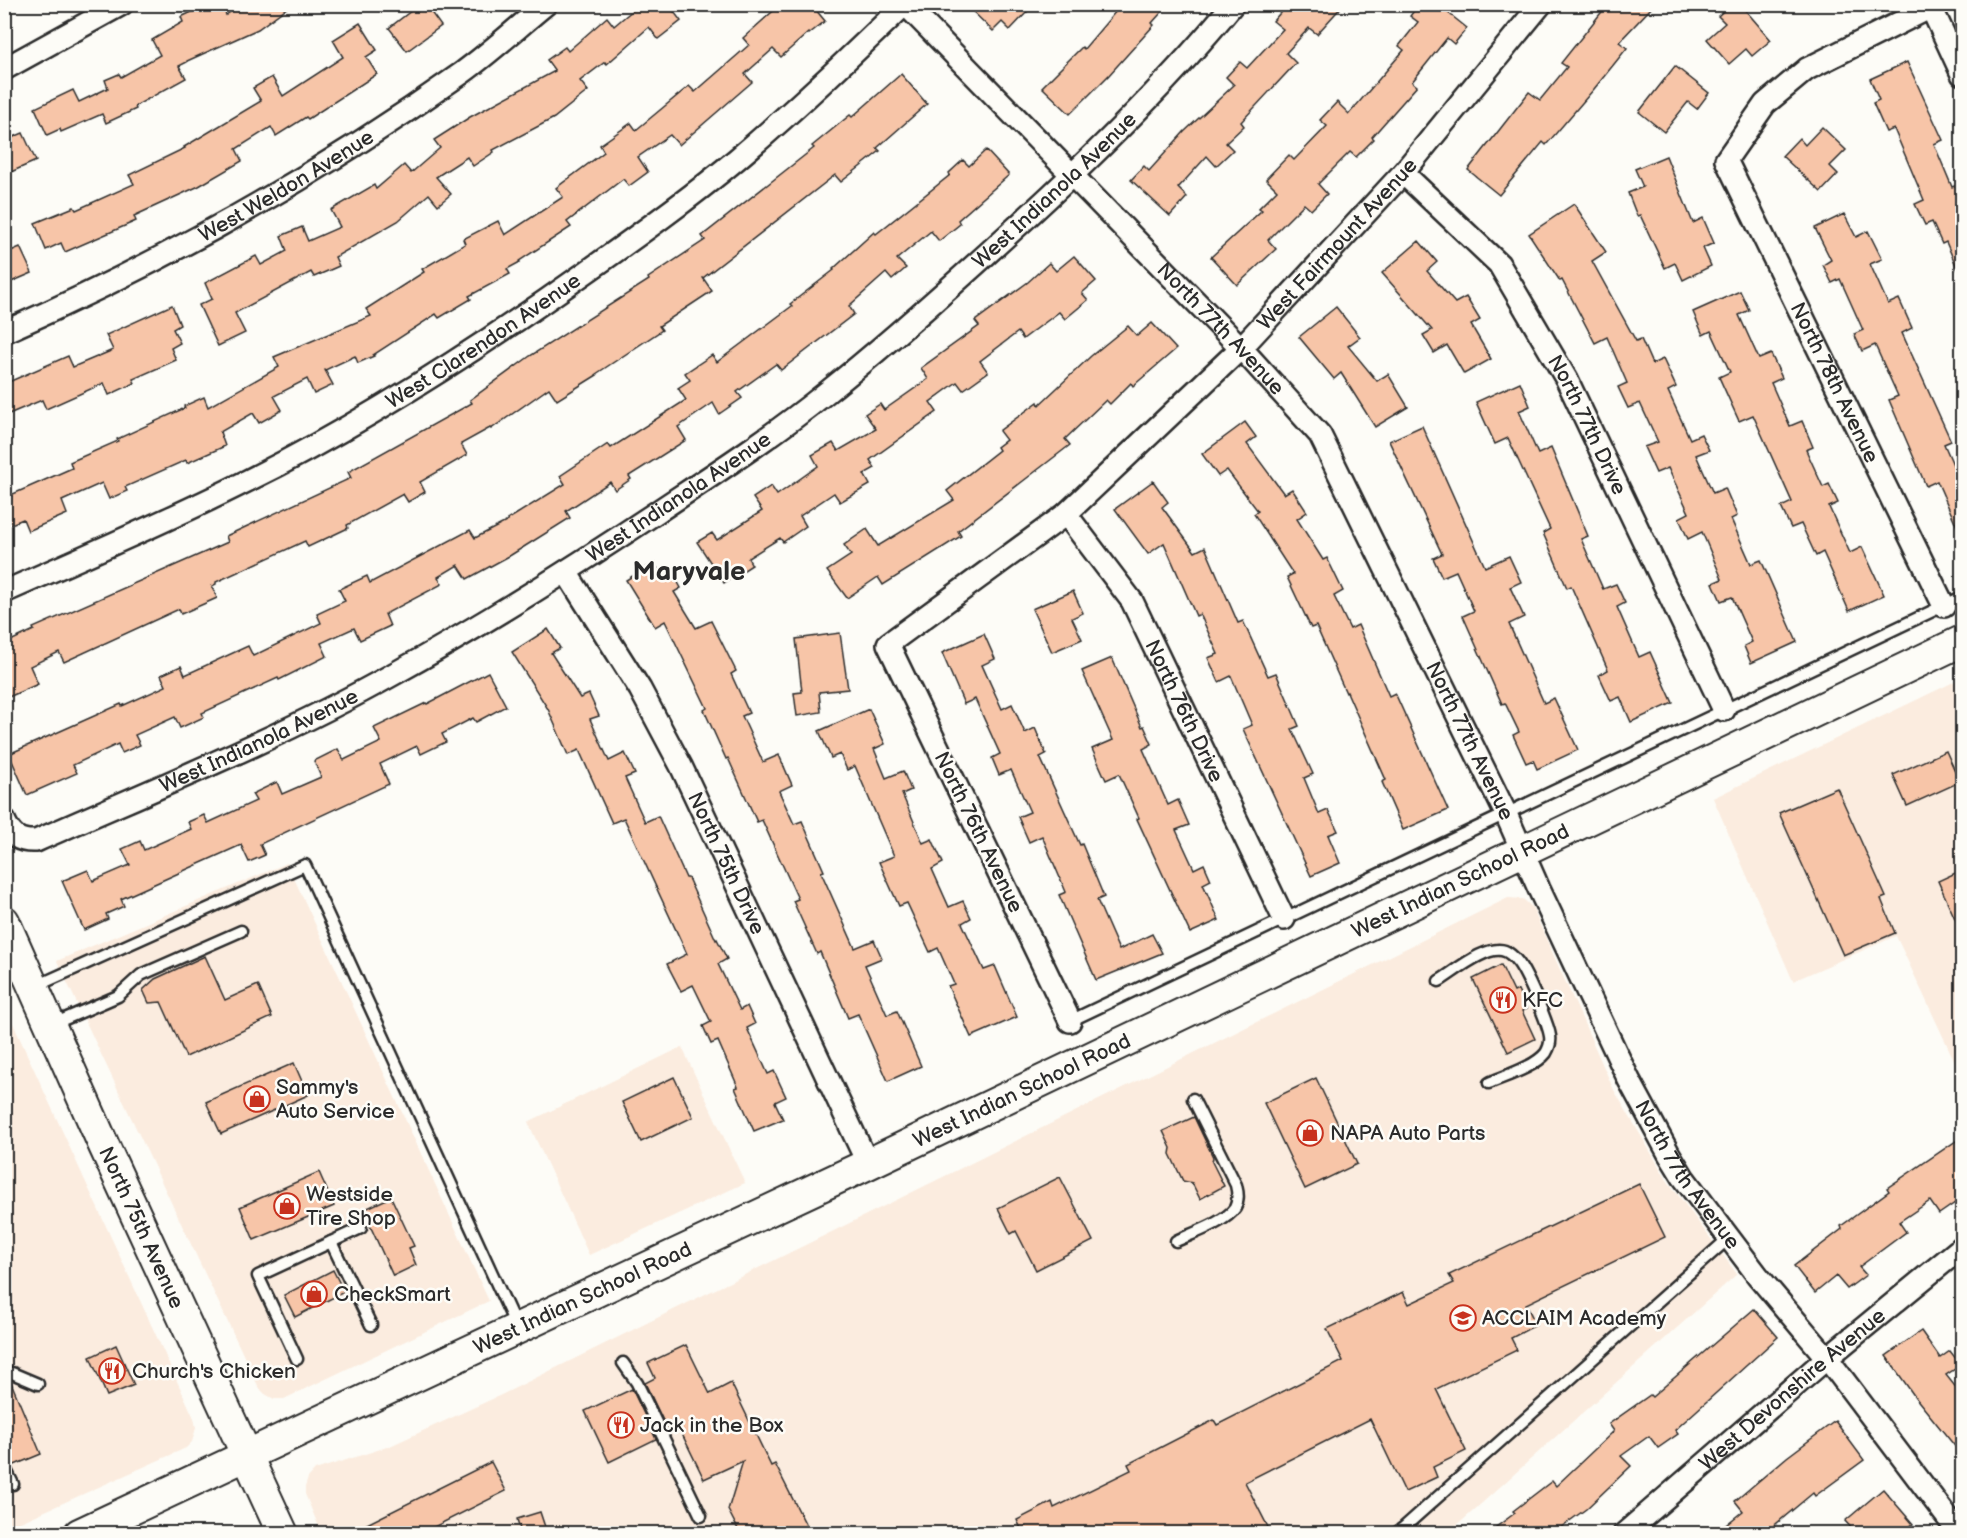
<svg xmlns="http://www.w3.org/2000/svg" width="1967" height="1538" font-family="'Balsamiq Sans',sans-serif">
  <rect width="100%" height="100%" fill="#fdfcf7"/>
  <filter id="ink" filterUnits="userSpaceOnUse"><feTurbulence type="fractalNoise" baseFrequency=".0167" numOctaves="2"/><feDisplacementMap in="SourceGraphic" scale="12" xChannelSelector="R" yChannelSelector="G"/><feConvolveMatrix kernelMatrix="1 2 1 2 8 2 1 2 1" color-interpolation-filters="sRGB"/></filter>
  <g filter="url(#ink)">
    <g fill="#fbecdf">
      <path d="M1962,678V1077L1896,936L1793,981L1713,798Z"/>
      <path d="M287,863L489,1301L284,1399H274L265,1394L259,1388L57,961Z"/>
      <path d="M1508,898L1523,899L1532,907L1614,1090L1667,1180L1737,1274L1462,1521L1446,1533L322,1534L305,1494V1487L308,1478L315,1470L390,1446L501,1395Z"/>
      <path d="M4,1004L194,1418L196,1428L192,1442L186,1448L5,1529Z"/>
      <path d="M682,1047L745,1183L589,1255L528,1122Z"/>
    </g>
    <g fill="#f7c5a8" stroke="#2b2b2b" stroke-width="1.5">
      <path d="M209,4H221L226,15L240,4H292L258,29L187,61V62L179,66L186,78L135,106L136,109L106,123L102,114L61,132L60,129L47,135L35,108L73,90L79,102L108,88L105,80L119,74L121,77L160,55L152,40L183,22L181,17Z"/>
      <path d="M420,4H425L441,26L407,51L389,28Z"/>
      <path d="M640,4H668L681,21L658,39L649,27L607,64L605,62L580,81L588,91L554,118L493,150L494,152L473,166L467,157L436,177L451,194L438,205L429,194L398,221L335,257L339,266L314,277L311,272L235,313L245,333L218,346L199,305L212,299L205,283L256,256L261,265L287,251L281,236L302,227L308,241L340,227L331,210L374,185L376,189L404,165L411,173L440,148L434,140L470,117L555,71L547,60L565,47L568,51L607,17L614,26Z"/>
      <path d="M781,4H811L825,21L809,34L808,33L781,57L773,49L745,74L752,82L679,145L670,135L638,157L648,172L629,186L623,179L567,222L571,227L519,261L520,262L507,269L510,274L469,296L471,299L439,318L436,314L373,355L374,356L358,363L355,356L325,370L333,385L314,394L307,379L274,396L282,410L259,423L253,413L220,432L225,446L187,463L186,460L125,487L127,491L109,499L102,483L62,501L67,514L28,531L23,519L4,527V498L72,468L70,462L118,441L117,439L185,408L184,406L204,397L208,407L279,367L274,357L371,316L366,309L424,272L422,269L465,244L463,239L498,221L505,235L563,197L556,188L604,152L600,145L631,123L636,130L689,86L695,92L749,45L743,38Z"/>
      <path d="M965,4H1019L1027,12L1010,30L1002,22L993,31Z"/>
      <path d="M1122,4H1169L1152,23L1154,25L1109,75L1070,114L1042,87L1082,47L1084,49Z"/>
      <path d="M1288,4H1344L1317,34L1309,28L1286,53L1296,63L1241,122L1244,126L1226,143L1233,150L1216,166L1207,156L1178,188L1187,197L1170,216L1131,180L1144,166L1149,171L1184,132L1234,85L1226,77L1240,62L1247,68L1283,29L1273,21Z"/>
      <path d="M1419,4H1437L1467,28L1454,44L1447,38L1412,82L1417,86L1372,137L1374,139L1356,157L1350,152L1318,184L1327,194L1311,210L1304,204L1268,240L1276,249L1237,285L1211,257L1262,210L1259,208L1277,190L1266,179L1289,155L1294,160L1327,126L1320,120L1337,102L1349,114L1404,50L1399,46L1418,22L1410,16Z"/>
      <path d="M1608,4H1655L1619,42L1627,48L1594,89L1546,145L1543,142L1499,195L1468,170L1529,92L1540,100L1567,67L1561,63Z"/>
      <path d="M1731,4H1740L1771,40L1752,56L1746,49L1729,64L1707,39L1725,23L1718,16Z"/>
      <path d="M360,23L377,50L366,57L377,74L308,119L306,117L276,136L271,127L236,149L242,161L199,186L134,216L136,221L65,252L61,243L46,250L35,223L74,207L76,210L134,184L129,175L185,148L184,147L261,101L253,88L272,77L283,96L343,57L333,40Z"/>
      <path d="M1907,62L1943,140L1934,144L1952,187L1962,183V279L1946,242L1942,244L1932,222L1925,225L1915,204L1924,200L1894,129L1886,132L1873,103L1879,100L1870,79Z"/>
      <path d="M1675,66L1709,93L1697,109L1688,102L1664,132L1639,112Z"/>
      <path d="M901,74L927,104L877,148L880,151L841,182L835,175L703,278L712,291L659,326L662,330L596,374L597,375L557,400L549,388L491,429L490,428L461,444L467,455L420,482L425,492L408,502L403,494L347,525L348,528L308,547L305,541L216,582V584L212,586L217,598L181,614L179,609L64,662L59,652L30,666L38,684L4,699V644L34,630L33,628L228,542L226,536L351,478L348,472L472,403L470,400L530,356L649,280L648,278L705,240L702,236L814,148L812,146L850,115L852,117Z"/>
      <path d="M1822,127L1846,150L1830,166L1838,174L1821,192L1782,156L1799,138L1805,145Z"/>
      <path d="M23,133L36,161L4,175V141Z"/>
      <path d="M986,150L1009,175L958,220L960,224L939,241L931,231L897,259L906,268L892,280L886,273L849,306L854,314L781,370L776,364L737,392L742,398L719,414L713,403L678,427L686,440L629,476L631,479L615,490L610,482L566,511L570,518L511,555L467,579L458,565L438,577L442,584L385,614L390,626L360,640L354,628L321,643L327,656L279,680L278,678L202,713L204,717L180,728L175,717L135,735L140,745L122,753L118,744L73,765L77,773L27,795L9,754L121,704L122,706L166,686L161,675L181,666L185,675L248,646L253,656L321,623L317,614L345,601L339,589L367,576L370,583L470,530L475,538L508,521L507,520L565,484L560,476L608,444L611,448L686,400L678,388L690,380L685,373L712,355L717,362L792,306L790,304L834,270L833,269L874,232L876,234L950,175L949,173L963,160L969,166Z"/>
      <path d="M1666,156L1693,223L1703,218L1714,243L1703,248L1711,266L1683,280L1675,263L1665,268L1640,215L1637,216L1628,193L1643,187L1635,169Z"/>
      <path d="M1574,204L1606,252L1592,261L1636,341L1641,339L1652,364L1663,359L1676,387L1668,391L1690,439L1701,434L1709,450L1696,455L1713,493L1725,488L1737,516L1731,519L1751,564L1761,560L1797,642L1751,663L1744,646L1752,642L1732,597L1721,601L1713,583L1722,579L1702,532L1688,539L1679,518L1689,513L1668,468L1656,473L1644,447L1658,442L1640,403L1628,408L1618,387L1627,383L1607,337L1595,343L1562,280L1560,281L1529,234Z"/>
      <path d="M1844,214L1856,237L1868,231L1882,259L1870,264L1888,304L1899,299L1912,328L1902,333L1951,441L1944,444L1962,485V538L1937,481L1926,486L1889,400L1898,396L1875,345L1862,351L1854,334L1863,330L1840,279L1832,283L1823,265L1831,260L1815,228Z"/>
      <path d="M1419,241L1437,262L1427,271L1455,303L1466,297L1480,320L1471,325L1491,359L1464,374L1447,345L1434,353L1423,335L1432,330L1382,273Z"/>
      <path d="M20,247L32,273L4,285V254Z"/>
      <path d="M1074,256L1096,281L1082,293L1088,300L1065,319L1059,312L1023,339L1018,332L980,361L988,372L963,390L957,382L930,402L937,412L870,460L875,468L864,474L870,485L840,502L834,493L800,516L806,526L783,542L780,538L748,558L752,565L724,583L697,542L712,533L717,540L762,511L753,498L771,486L777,495L818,466L812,455L833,443L838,451L876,429L865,414L880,404L884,410L928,379L921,368L979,326L975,321L1028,282L1049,263L1056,271Z"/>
      <path d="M1740,291L1749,310L1739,315L1759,359L1771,354L1782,378L1771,383L1790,426L1802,421L1813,447L1806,450L1823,487L1829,484L1838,503L1829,507L1850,553L1862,547L1884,595L1849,611L1823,552L1816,556L1801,524L1791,528L1781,507L1792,502L1753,415L1739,421L1719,377L1730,372L1711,331L1703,335L1693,312Z"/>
      <path d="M172,305L180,325L173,329L180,343L171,348L176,360L133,379L135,383L109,395L104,383L46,409L42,400L4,416V384L68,356L73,367L113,350L106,335Z"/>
      <path d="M1336,307L1360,337L1348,346L1377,381L1388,374L1408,407L1375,427L1341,373L1334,379L1299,337Z"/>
      <path d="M1152,323L1176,349L1133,386L1131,383L1110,404L1106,400L1065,439L1070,445L958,531L961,536L883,585L878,577L847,598L827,571L851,555L844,545L867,529L878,546L954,500L947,491L999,450L997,447L1006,440L999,431L1038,402L1039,405L1091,356L1128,326L1137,336Z"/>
      <path d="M1520,382L1530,406L1519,411L1538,454L1551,448L1588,536L1581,539L1603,589L1616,584L1625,603L1617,607L1639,657L1650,652L1673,703L1631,722L1620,697L1611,701L1599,675L1608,670L1571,586L1567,588L1543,533L1550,529L1508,438L1495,444L1476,402Z"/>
      <path d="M1245,422L1256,437L1247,444L1284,494L1292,489L1307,512L1297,519L1323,560L1327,558L1343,591L1334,596L1350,629L1358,625L1389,696L1395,693L1448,810L1403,830L1382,782L1386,780L1347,692L1346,693L1316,626L1311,628L1287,577L1293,574L1254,514L1258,511L1227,470L1218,476L1202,454Z"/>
      <path d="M1422,426L1485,567L1509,556L1521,582L1510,587L1524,617L1509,624L1544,703L1554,698L1578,750L1537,769L1533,760L1526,763L1513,735L1519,732L1505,703L1502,704L1463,616L1474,611L1456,571L1442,577L1433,558L1442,554L1389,441Z"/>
      <path d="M1153,481L1168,502L1162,507L1195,552L1205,547L1238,623L1243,621L1268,676L1276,673L1299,726L1292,729L1313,774L1304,778L1319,814L1328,810L1338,831L1328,835L1340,863L1311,876L1243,729L1252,725L1231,676L1219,682L1208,658L1218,654L1200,614L1196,616L1164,543L1148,554L1115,509Z"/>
      <path d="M654,563L662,576L671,570L681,588L674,592L696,628L711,621L736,671L731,674L749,713L742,716L763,762L779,755L792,785L779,791L794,824L802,821L824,871L821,872L855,948L874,940L882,958L865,965L887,1015L897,1011L921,1066L888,1081L858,1014L848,1018L820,952L817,954L793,901L798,899L762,820L757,822L728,758L726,759L704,710L707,708L665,621L655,627L626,580Z"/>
      <path d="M1073,591L1083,613L1072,618L1082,639L1052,652L1032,609Z"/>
      <path d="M548,629L560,648L551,653L580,698L589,694L599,716L590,719L609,761L625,753L635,774L625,778L645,822L658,816L686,878H688L716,940L717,939L727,959L718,964L740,1010L747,1006L755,1024L747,1028L768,1074L774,1071L786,1097L775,1102L783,1119L754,1131L735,1088L738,1087L718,1041L711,1044L703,1026L711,1022L693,985L681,991L667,964L687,954L624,818L612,823L579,750L568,755L548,709L512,652Z"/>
      <path d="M840,633L848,689L819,692L821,712L797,716L794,693L802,692L796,639Z"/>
      <path d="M984,634L995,659L982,665L1002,709L1012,704L1025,733L1035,728L1046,754L1040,757L1080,845L1082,844L1104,897L1097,900L1119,950L1152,934L1162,953L1096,980L1059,895L1066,892L1042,836L1029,842L1018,817L1030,812L1011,770L999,775L992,758L1000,754L975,699L964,704L942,653Z"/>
      <path d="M1112,658L1142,727L1144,726L1152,744L1143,749L1168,805L1178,800L1189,825L1176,830L1194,869L1204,864L1211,880L1203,884L1219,920L1190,933L1137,819L1139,818L1119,774L1106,780L1092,749L1113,740L1082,671Z"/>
      <path d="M488,672L506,706L476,722L473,718L442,734L446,742L421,754L417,746L380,764L389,784L260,844L265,855L249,862L241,845L121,899L124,906L106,914L108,919L84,930L62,881L88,870L93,881L130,865L122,849L140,841L144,850L191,829L188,822L204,815L208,823L256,801L252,794L277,782L282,794L321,777L314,761L338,749L344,760L381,742L374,728L426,703L427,704Z"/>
      <path d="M869,709L885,744L874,749L886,778L903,771L911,790L902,794L923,843L932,839L943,863L932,869L949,907L963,901L971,918L962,923L984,970L995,966L1017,1017L971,1037L948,986L954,984L938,948L930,952L907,903L899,906L879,862L894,856L855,766L847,770L840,754L831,758L819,731Z"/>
      <path d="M1946,751L1960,782L1907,806L1893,775Z"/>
      <path d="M1837,788L1886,897L1881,899L1895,933L1843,955L1779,813Z"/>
      <path d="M1962,870V934L1938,881Z"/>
      <path d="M205,956L225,1000L258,985L272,1017L186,1057L161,1002L149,1003L143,990L155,979Z"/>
      <path d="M1501,965L1514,992L1518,990L1527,1009L1522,1011L1535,1039L1508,1052L1473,979Z"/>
      <path d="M294,1063L308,1095L221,1134L206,1102Z"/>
      <path d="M674,1077L693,1117L641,1142L622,1102Z"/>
      <path d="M1316,1078L1357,1164L1305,1189L1264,1103Z"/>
      <path d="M1194,1117L1213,1157L1212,1162L1224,1186L1200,1199L1192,1183L1183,1181L1170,1154L1171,1148L1163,1131Z"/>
      <path d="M1962,1137V1198L1939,1214L1930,1201L1899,1222L1906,1232L1859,1267L1866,1275L1847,1289L1836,1276L1815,1293L1794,1266L1842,1229L1841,1226L1889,1191L1887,1188Z"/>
      <path d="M319,1172L334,1206L254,1240L240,1207Z"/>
      <path d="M1060,1177L1093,1241L1036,1270L1016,1231L1011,1234L998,1208Z"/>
      <path d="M1639,1184L1665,1237L1526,1304L1536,1325L1511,1338L1517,1350L1436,1389L1466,1451L1433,1467L1437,1477L1405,1492L1370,1419L1245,1482L1271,1533H1023L1017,1520L1052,1502L1054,1508L1131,1470L1128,1464L1214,1420L1217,1425L1343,1361L1327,1329L1403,1292L1409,1304L1454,1283L1449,1275Z"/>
      <path d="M391,1197L414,1246L409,1248L416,1265L393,1276L363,1210Z"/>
      <path d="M333,1270L344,1292L295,1317L284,1295Z"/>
      <path d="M1754,1309L1778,1337L1675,1430L1678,1434L1658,1448L1649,1436L1621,1456L1631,1466L1586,1509L1553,1533H1488L1515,1513L1513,1511L1552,1481L1556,1486L1614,1431L1609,1424L1650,1395L1652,1397Z"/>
      <path d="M1921,1331L1940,1358L1950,1351L1961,1365L1946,1375L1962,1395V1455L1915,1397L1886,1356Z"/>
      <path d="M116,1345L134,1385L107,1396L90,1357Z"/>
      <path d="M686,1345L710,1394L731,1383L771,1466L775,1464L810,1533H740L728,1510L743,1461L704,1479L679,1428L669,1433L645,1383L655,1378L648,1363Z"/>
      <path d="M4,1380H10L41,1454L12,1466L4,1451Z"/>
      <path d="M632,1389L656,1439L609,1462L585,1411Z"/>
      <path d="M1835,1421L1864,1460L1815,1496L1813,1493L1765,1533H1716L1743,1511L1735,1501L1787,1457Z"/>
      <path d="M491,1462L506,1491L422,1533H349Z"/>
      <path d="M1883,1489L1913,1524L1901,1533H1856L1845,1521Z"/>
      <path d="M540,1512L547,1533H521L517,1519Z"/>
    </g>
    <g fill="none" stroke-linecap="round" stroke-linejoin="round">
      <g stroke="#2b2b2b" stroke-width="15">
        <g id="service">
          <path d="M1439,981C1454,972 1487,944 1505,951C1508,952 1514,957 1516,960C1525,969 1548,1023 1550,1036C1551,1042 1549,1048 1546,1053C1535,1067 1505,1076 1489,1083"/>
          <path d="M34,987L305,865L517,1328"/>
          <path d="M1070,1021L1962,597"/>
          <path d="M51,1025L118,996L141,975L241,931"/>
          <path d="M1176,1241C1191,1234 1226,1222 1235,1208C1239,1200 1238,1193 1236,1185L1193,1099"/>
          <path d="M331,1242L361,1228"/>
          <path d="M297,1359L258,1276L331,1242L371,1325"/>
          <path d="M623,1363L637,1383L701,1516"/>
          <path d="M4,1373H12L38,1384"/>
          <path d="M4,1466L13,1484"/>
          <path d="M1395,1534L1403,1528L1730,1237"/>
        </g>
      </g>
      <g stroke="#2b2b2b" stroke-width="26">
        <g id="minor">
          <path id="s1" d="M905,4L1241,348L1320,435L1506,814L1539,889L1629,1080L1669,1154L1683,1177L1758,1276L1827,1358L1960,1534"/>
          <path id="s2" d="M1937,4L1807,69L1765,104L1726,160L1944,606"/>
          <path d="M1931,7L1962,74"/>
          <path d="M4,69L122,4"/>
          <path id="s3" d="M1403,173L1499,264L1567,380L1724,710"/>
          <path id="s4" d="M4,332C168,260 316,177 462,73C491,52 518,27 546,4"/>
          <path id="s5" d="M1066,514L1132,601L1284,919"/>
          <path id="s6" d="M566,572L640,689L681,766L868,1164"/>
          <path id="s7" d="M4,592C85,556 168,521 247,481C364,423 478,349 585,273C636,237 688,200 737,159C795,110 850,57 905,4"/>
          <path id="s8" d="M4,820C11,836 19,842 36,841C156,788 278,739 392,675C483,625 570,570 657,512C714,474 773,436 826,393C890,342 951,287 1011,232C1089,161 1166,86 1233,4"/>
          <path id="s9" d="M1070,1021L888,644L1066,514L1241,348L1403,173L1541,4"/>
          <path id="s10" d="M1624,1534L1827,1358L1962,1247"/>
        </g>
      </g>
      <g stroke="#2b2b2b" stroke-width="34">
        <g id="secondary">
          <path id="s11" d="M4,921L104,1146L283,1534"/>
          <path id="s12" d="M79,1534L868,1164L1962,641"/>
        </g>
      </g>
      <use href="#service" stroke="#fdfcf7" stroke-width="10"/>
      <use href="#minor" stroke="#fdfcf7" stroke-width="21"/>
      <use href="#secondary" stroke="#fdfcf7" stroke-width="30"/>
    </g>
  </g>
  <defs>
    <g id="restaurant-ring" transform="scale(1.35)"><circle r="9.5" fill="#fdfcf7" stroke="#c8321e" stroke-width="1.5"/><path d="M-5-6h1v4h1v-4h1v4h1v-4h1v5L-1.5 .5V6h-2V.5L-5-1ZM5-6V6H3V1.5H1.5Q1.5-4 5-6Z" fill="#c8321e"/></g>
    <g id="shop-ring" transform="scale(1.35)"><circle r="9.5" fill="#fdfcf7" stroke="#c8321e" stroke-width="1.5"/><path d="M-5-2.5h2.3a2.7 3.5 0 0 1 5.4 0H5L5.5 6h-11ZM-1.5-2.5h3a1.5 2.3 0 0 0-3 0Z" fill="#c8321e"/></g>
    <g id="school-ring" transform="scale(1.35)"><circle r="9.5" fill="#fdfcf7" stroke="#c8321e" stroke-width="1.5"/><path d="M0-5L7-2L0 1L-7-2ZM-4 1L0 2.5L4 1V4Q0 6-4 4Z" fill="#c8321e"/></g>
  </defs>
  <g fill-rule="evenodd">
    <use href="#restaurant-ring" x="1503" y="1000"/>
    <use href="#shop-ring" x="257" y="1099"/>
    <use href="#shop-ring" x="1310" y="1133"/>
    <use href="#shop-ring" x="287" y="1206"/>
    <use href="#shop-ring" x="314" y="1294"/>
    <use href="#school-ring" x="1463" y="1318"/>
    <use href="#restaurant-ring" x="112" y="1371"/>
    <use href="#restaurant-ring" x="621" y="1425"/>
  </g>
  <g text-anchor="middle" stroke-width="5" stroke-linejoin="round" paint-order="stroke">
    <g font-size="21" fill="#2b2b2b" stroke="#fdfcf7">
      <text dy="7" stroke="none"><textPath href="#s4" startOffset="318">West Weldon Avenue</textPath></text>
      <text dy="7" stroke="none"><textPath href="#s8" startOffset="1258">West Indianola Avenue</textPath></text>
      <text dy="7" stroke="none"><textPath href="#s9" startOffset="1022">West Fairmount Avenue</textPath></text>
      <text dy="7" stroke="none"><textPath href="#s1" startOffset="453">North 77th Avenue</textPath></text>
      <text dy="7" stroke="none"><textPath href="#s7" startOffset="542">West Clarendon Avenue</textPath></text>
      <text dy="7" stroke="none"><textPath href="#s2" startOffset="516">North 78th Avenue</textPath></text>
      <text dy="7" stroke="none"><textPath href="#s3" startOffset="316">North 77th Drive</textPath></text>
      <text dy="7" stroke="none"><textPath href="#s8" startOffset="772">West Indianola Avenue</textPath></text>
      <text dy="7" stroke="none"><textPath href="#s5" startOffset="231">North 76th Drive</textPath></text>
      <text dy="7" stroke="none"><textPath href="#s8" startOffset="286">West Indianola Avenue</textPath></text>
      <text dy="7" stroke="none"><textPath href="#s1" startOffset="939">North 77th Avenue</textPath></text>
      <text transform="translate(979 832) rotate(64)" y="7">North 76th Avenue</text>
      <text dy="7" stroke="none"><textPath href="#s6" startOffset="333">North 75th Drive</textPath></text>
      <text dy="7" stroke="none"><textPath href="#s12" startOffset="1528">West Indian School Road</textPath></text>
      <text dy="7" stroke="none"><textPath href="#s12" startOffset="1042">West Indian School Road</textPath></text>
      <text dy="7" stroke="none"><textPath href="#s1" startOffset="1425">North 77th Avenue</textPath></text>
      <text dy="7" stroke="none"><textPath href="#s11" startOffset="336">North 75th Avenue</textPath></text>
      <text dy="7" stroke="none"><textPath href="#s12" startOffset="556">West Indian School Road</textPath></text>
      <text dy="7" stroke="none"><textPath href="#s10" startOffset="222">West Devonshire Avenue</textPath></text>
    </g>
    <g font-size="21" fill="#2b2b2b" stroke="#fdfcf7" text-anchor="start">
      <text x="1522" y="1007">KFC</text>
      <text x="276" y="1094">Sammy's<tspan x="276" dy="24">Auto Service</tspan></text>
      <text x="1330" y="1140">NAPA Auto Parts</text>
      <text x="306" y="1201">Westside<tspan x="306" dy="24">Tire Shop</tspan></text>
      <text x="334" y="1301">CheckSmart</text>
      <text x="1482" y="1325">ACCLAIM Academy</text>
      <text x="132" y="1378">Church's Chicken</text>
      <text x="640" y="1432">Jack in the Box</text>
    </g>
    <g font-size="27" font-weight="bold" fill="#2b2b2b" stroke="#fdfcf7">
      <text x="689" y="580">Maryvale</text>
    </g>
  </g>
  <rect width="1967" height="1538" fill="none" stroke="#fdfcf7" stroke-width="24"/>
  <rect x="12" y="12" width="1943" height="1514" fill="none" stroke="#2b2b2b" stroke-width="2" filter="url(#ink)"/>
</svg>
